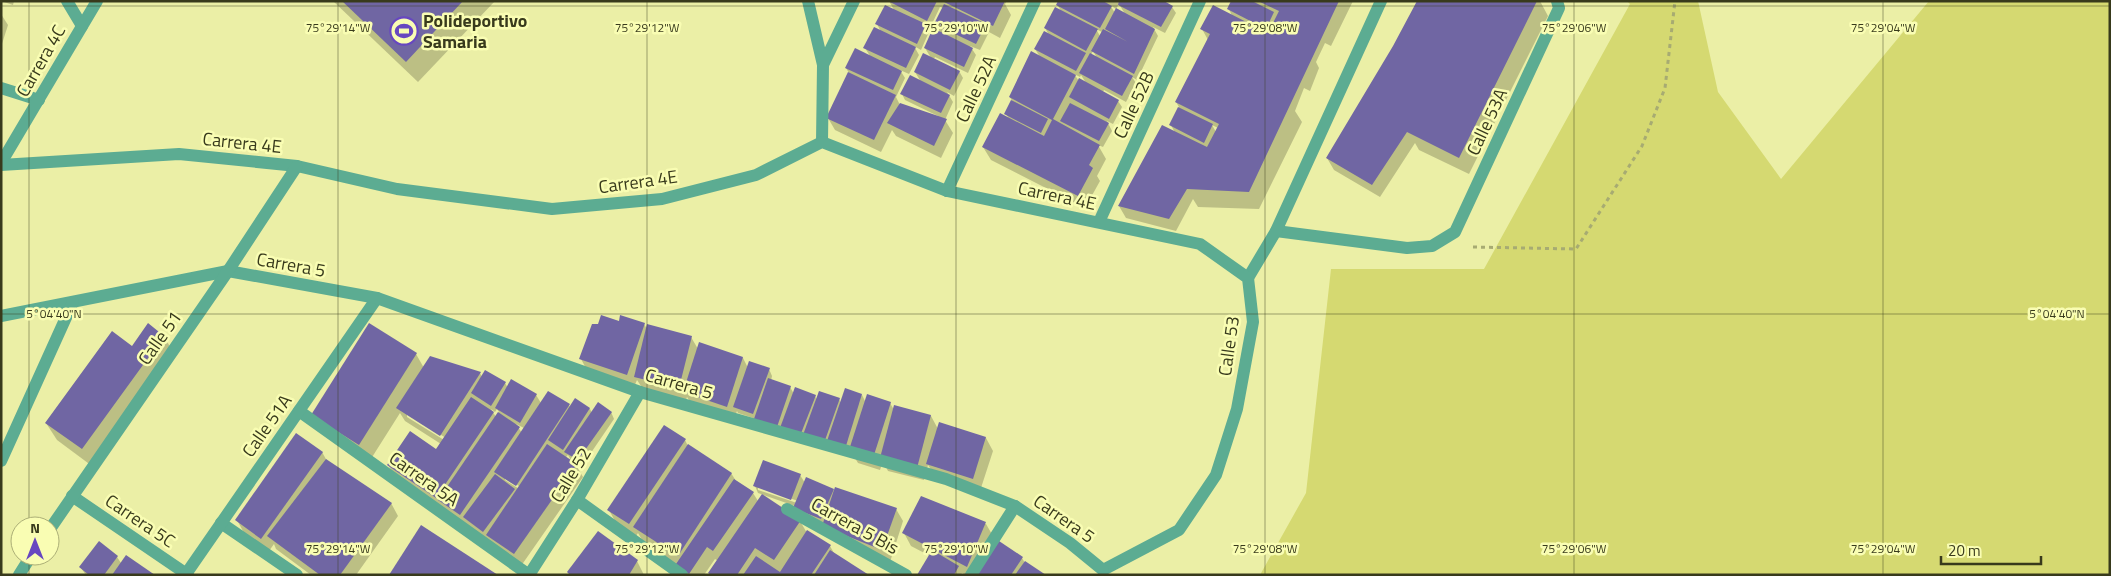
<svg xmlns="http://www.w3.org/2000/svg" width="2111" height="576" font-family="'Titillium Web',sans-serif">
  <rect width="100%" height="100%" fill="#ebefa6"/>
  <path fill="#d5d971" d="M1627,1H1698L1718,92L1781,179L1929,1H2110V575H1260L1306,493L1331,269H1484L1630,4Z"/>
  <g fill="#0003" fill-rule="evenodd">
    <path d="M1,1H14L13,5Z"/>
    <path d="M333,1H495L418,82Z"/>
    <path d="M889,1H1007L1005,4L1011,15L1000,38L989,32L980,50L970,46L976,55L968,73L935,57L934,59L959,71L963,78L954,96L947,92L953,102L945,120L953,133L941,158L896,136L892,130L881,152L835,130L828,118L849,73L846,68L870,56L865,48L881,32L877,24L894,10ZM940,7L943,8L936,24L941,34L925,48L931,58L915,72L921,82L902,94L905,100L938,116L937,117L900,105L896,97L905,78L900,70L909,74L919,55L914,46L921,50L929,32L924,23L931,26Z"/>
    <path d="M1059,1H1162L1172,7L1176,13L1165,33L1153,27L1158,36L1137,80L1132,77L1136,83L1126,102L1104,90L1103,92L1118,101L1122,107L1113,124L1107,121L1112,131L1103,147L1098,145L1106,159L1097,176L1100,181L1085,208L991,160L983,147L1009,119L1006,114L1012,101L1010,97L1040,57L1035,49L1049,35L1045,28L1061,11L1057,4ZM1119,4L1125,14L1115,13L1110,5L1116,9ZM1096,29L1102,32L1100,36ZM1093,51L1097,58L1091,55ZM1074,74L1080,77L1081,75L1086,83L1079,81Z"/>
    <path d="M1233,1H1353L1331,46L1325,43L1316,62L1319,68L1310,91L1304,88L1295,111L1302,122L1259,209L1198,207L1193,199L1176,231L1126,218L1119,206L1175,133L1171,125L1179,107L1176,102L1208,40L1202,29L1232,16L1229,9ZM1212,125L1218,128L1216,132Z"/>
    <path d="M1419,1H1540L1548,16L1469,174L1419,150L1415,143L1380,197L1334,170L1327,158L1395,46Z"/>
    <path d="M1,14L8,25L1,47Z"/>
    <path d="M620,322L644,324L647,329L691,337L698,349L743,358L748,368L769,369L772,376L771,381L790,387L794,394L815,396L817,400L839,399L841,403L862,395L866,403H890L894,410L931,416L938,429L986,438L993,451L980,491L935,476L928,465L924,480L888,471L883,461L880,470L858,463L850,450L756,419L738,413L737,411L734,419L692,405L687,397L686,400L643,389L637,380L634,387L588,372L581,359Z"/>
    <path d="M164,336L174,354L92,466L57,440L46,423L133,347Z"/>
    <path d="M416,354L424,368L480,373L482,377L505,383L508,388L536,395L541,403L569,405L571,408L576,400L590,409L592,413L611,412L614,419L582,466L573,460L583,477L521,566L396,478L388,465L436,450L441,444L405,421L400,413L369,462L322,433ZM491,409L495,412L497,409L499,412L496,417ZM407,414L446,438L444,440L407,417ZM516,424L524,428L522,433ZM568,455L572,462L565,458ZM505,477L522,488L521,490L505,480Z"/>
    <path d="M685,440L688,446L731,473L736,481L753,493L758,501L800,521L807,533L830,546L835,555L867,575H711L718,561L715,559L704,575H683L645,545L638,533L636,536L616,523L609,510Z"/>
    <path d="M322,452L327,461L391,503L398,516L356,575H311L276,549L274,544L269,551L244,533L237,520Z"/>
    <path d="M800,475L805,483L833,490L896,509L903,521L890,562L831,539L795,506L758,493L755,486ZM758,487L798,501L797,503L758,490Z"/>
    <path d="M921,497L986,524L993,536L966,575L962,573L961,575H919L930,556L911,546L904,533Z"/>
    <path d="M117,557L121,563L153,575H86L81,568Z"/>
    <path d="M1022,558L1025,563L1044,575H978Z"/>
    <path d="M637,561L644,575H570Z"/>
  </g>
  <g fill="#7066a3">
    <path d="M342,1H463L406,62Z"/>
    <path d="M888,1H937L927,21Z"/>
    <path d="M942,1H1005L993,26Z"/>
    <path d="M1058,1H1103L1112,6L1100,28L1056,5Z"/>
    <path d="M1119,1H1164L1173,6L1161,27L1118,5Z"/>
    <path d="M1231,1H1252L1274,12L1266,29L1227,9Z"/>
    <path d="M1258,1H1339L1249,192L1187,189L1169,219L1118,206L1162,125L1207,147L1219,124L1175,102L1210,34L1200,29L1213,5L1268,33L1279,11Z"/>
    <path d="M1417,1H1537L1459,158L1407,132L1372,185L1326,158L1393,46Z"/>
    <path d="M944,4L986,24L976,44L934,24Z"/>
    <path d="M885,5L926,24L917,44L875,24Z"/>
    <path d="M1055,7L1098,29L1086,51L1044,28Z"/>
    <path d="M1116,8L1155,29L1134,74L1091,51L1103,29L1128,42L1105,29Z"/>
    <path d="M874,27L916,47L906,68L863,48Z"/>
    <path d="M933,28L973,48L964,67L924,48Z"/>
    <path d="M1044,31L1086,53L1076,71L1034,49Z"/>
    <path d="M855,48L902,71L893,90L845,68Z"/>
    <path d="M1031,51L1076,75L1053,119L1100,145L1089,165L1093,168L1078,196L982,147L1000,113L1044,136L1052,120L1009,97Z"/>
    <path d="M923,53L960,71L950,90L914,72Z"/>
    <path d="M1090,53L1133,76L1122,96L1079,73Z"/>
    <path d="M848,72L896,95L874,140L826,118Z"/>
    <path d="M910,75L950,95L941,113L900,94Z"/>
    <path d="M1079,78L1119,100L1109,119L1069,97Z"/>
    <path d="M1011,100L1048,119L1041,133L1004,114Z"/>
    <path d="M900,103L947,119L934,146L887,123Z"/>
    <path d="M1070,103L1109,123L1099,141L1060,121Z"/>
    <path d="M1178,107L1213,124L1204,143L1169,125Z"/>
    <path d="M601,315L619,321L620,315L645,323L627,375L579,359L592,324H598Z"/>
    <path d="M148,323L164,336L82,449L45,423L112,331L132,346Z"/>
    <path d="M369,323L417,353L359,445L311,415Z"/>
    <path d="M647,324L692,336L679,388L634,377Z"/>
    <path d="M699,342L743,357L727,407L683,392Z"/>
    <path d="M430,356L481,372L440,436L396,408Z"/>
    <path d="M749,361L770,368L753,414L733,407Z"/>
    <path d="M485,370L506,382L491,406L471,393Z"/>
    <path d="M768,378L791,386L777,427L754,419Z"/>
    <path d="M511,379L537,394L520,423L495,408Z"/>
    <path d="M795,387L816,395L800,436L780,428Z"/>
    <path d="M845,388L862,394L845,449L826,444Z"/>
    <path d="M548,391L570,404L516,486L494,472Z"/>
    <path d="M819,391L840,398L824,443L803,435Z"/>
    <path d="M867,394L891,402L873,458L849,450Z"/>
    <path d="M471,397L494,412L436,498L387,465L410,431L436,449Z"/>
    <path d="M575,398L590,408L563,450L548,440Z"/>
    <path d="M598,402L612,412L578,460L564,452Z"/>
    <path d="M894,405L931,415L917,468L880,458Z"/>
    <path d="M498,412L520,427L460,515L438,500Z"/>
    <path d="M939,422L986,437L973,479L926,464Z"/>
    <path d="M664,425L686,439L629,524L607,510Z"/>
    <path d="M296,433L323,452L261,539L235,520Z"/>
    <path d="M547,444L577,464L514,554L486,535Z"/>
    <path d="M688,444L732,473L678,556L633,527Z"/>
    <path d="M326,459L392,503L340,575H320L267,536Z"/>
    <path d="M763,460L801,474L791,500L753,486Z"/>
    <path d="M495,474L515,489L483,532L463,517Z"/>
    <path d="M806,477L834,489L821,519L793,508Z"/>
    <path d="M734,479L754,492L713,551L707,547L689,574L676,564Z"/>
    <path d="M835,487L897,508L882,550L822,526Z"/>
    <path d="M762,494L801,520L774,560L755,548L737,575H711L708,573Z"/>
    <path d="M921,496L986,522L967,567L902,533Z"/>
    <path d="M421,525L498,575H389Z"/>
    <path d="M807,530L831,545L811,575H743L756,556L780,572Z"/>
    <path d="M598,531L638,560L629,575H570L567,572Z"/>
    <path d="M99,541L118,556L104,575H89L79,567Z"/>
    <path d="M999,541L1023,557L1011,575H977Z"/>
    <path d="M830,550L869,575H814Z"/>
    <path d="M932,550L959,566L954,575H917Z"/>
    <path d="M126,555L155,575H112Z"/>
    <path d="M1025,561L1046,575H1015Z"/>
  </g>
  <g fill="none" stroke-linecap="round" stroke-linejoin="round">
    <path stroke="#a7ab72" stroke-width="3" stroke-dasharray="4 4" stroke-linecap="butt" d="M1473,247L1576,249L1642,146L1665,88L1675,1"/>
    <g stroke="#5cac92" stroke-width="12">
      <path d="M67,1L82,26"/>
      <path d="M808,1L823,65L822,142"/>
      <path d="M823,65L854,1"/>
      <path d="M1,88L39,100"/>
      <path d="M1,163L97,1"/>
      <path d="M947,191L1035,1"/>
      <path d="M1099,222L1200,1"/>
      <path d="M1276,231L1407,248L1432,246L1455,232L1559,8L1557,1"/>
      <path d="M1248,278L1276,231L1381,1"/>
      <path d="M1,316L228,271"/>
      <path d="M299,411L529,575"/>
      <path d="M1,461L73,302"/>
      <path d="M72,496L188,575"/>
      <path d="M577,500L682,575"/>
      <path d="M787,509L906,575"/>
      <path d="M221,523L297,575"/>
      <path d="M186,574L377,298"/>
      <path d="M529,575L577,500L640,392"/>
      <path d="M971,575L1015,506"/>
    </g>
    <g stroke="#5cac92" stroke-width="12">
      <path d="M1,165L179,154L297,166L397,189L552,209L662,199L756,175L822,142L947,191L1200,244L1248,278L1253,322L1237,409L1216,475L1179,530L1103,570"/>
      <path d="M228,271L377,298L640,392L946,479L1015,506L1070,543L1103,570"/>
      <path d="M50,529L228,271L297,166"/>
      <path d="M19,575L31,556"/>
    </g>
  </g>
  <path fill="none" stroke="#383a1c" stroke-width="1" stroke-opacity="0.45" d="M29,1V526M338,1V575M647,1V575M956,1V575M1265,1V575M1574,1V575M1883,1V575M1,6H2110M1,314H2110M29,556V575"/>
  <defs>
    <g id="stadium-ring" transform="scale(1.4375)"><circle r="9.5" fill="#f9fdb3" stroke="#6747c0" stroke-width="1.5"/><path d="M0-5a6.5 5 0 1 0 0 10a6.5 5 0 1 0 0-10ZM-3.5-1.8h7v3.6h-7Z" fill="#6747c0"/></g>
  </defs>
  <g fill-rule="evenodd">
    <use href="#stadium-ring" x="404" y="31"/>
  </g>
  <g text-anchor="middle" stroke-width="5" stroke-linejoin="round" paint-order="stroke">
    <g font-size="18" font-weight="bold" fill="#383a1c" stroke="#f9fdb3" text-anchor="start">
      <text x="423" y="27">Polideportivo<tspan x="423" dy="21">Samaria</tspan></text>
    </g>
    <g font-size="18" fill="#383a1c" stroke="#f9fdb3">
      <text transform="translate(41 61) rotate(-60)" y="6">Carrera 4C</text>
      <text transform="translate(976 89) rotate(-65)" y="6">Calle 52A</text>
      <text transform="translate(1134 105) rotate(-65)" y="6">Calle 52B</text>
      <text transform="translate(1487 122) rotate(-65)" y="6">Calle 53A</text>
      <text transform="translate(242 143) rotate(6)" y="6">Carrera 4E</text>
      <text transform="translate(638 182) rotate(-8)" y="6">Carrera 4E</text>
      <text transform="translate(1057 196) rotate(12)" y="6">Carrera 4E</text>
      <text transform="translate(291 265) rotate(10)" y="6">Carrera 5</text>
      <text transform="translate(160 338) rotate(-55)" y="6">Calle 51</text>
      <text transform="translate(1229 346) rotate(-82)" y="6">Calle 53</text>
      <text transform="translate(679 384) rotate(16)" y="6">Carrera 5</text>
      <text transform="translate(267 426) rotate(-55)" y="6">Calle 51A</text>
      <text transform="translate(571 475) rotate(-59)" y="6">Calle 52</text>
      <text transform="translate(424 479) rotate(35)" y="6">Carrera 5A</text>
      <text transform="translate(1064 519) rotate(35)" y="6">Carrera 5</text>
      <text transform="translate(140 521) rotate(34)" y="6">Carrera 5C</text>
      <text transform="translate(855 526) rotate(29)" y="6">Carrera 5 Bis</text>
    </g>
  </g>
  <g font-size="12" text-anchor="middle" fill="#383a1c" stroke="#f9fdb3" stroke-width="5" stroke-linejoin="round" paint-order="stroke">
    <text x="338" y="32">75°29'14"W</text>
    <text x="647" y="32">75°29'12"W</text>
    <text x="956" y="32">75°29'10"W</text>
    <text x="1265" y="32">75°29'08"W</text>
    <text x="1574" y="32">75°29'06"W</text>
    <text x="1883" y="32">75°29'04"W</text>
    <text x="54" y="318">5°04'40"N</text>
    <text x="2057" y="318">5°04'40"N</text>
    <text x="338" y="553">75°29'14"W</text>
    <text x="647" y="553">75°29'12"W</text>
    <text x="956" y="553">75°29'10"W</text>
    <text x="1265" y="553">75°29'08"W</text>
    <text x="1574" y="553">75°29'06"W</text>
    <text x="1883" y="553">75°29'04"W</text>
  </g>
  <rect width="2111" height="576" fill="none" stroke="#383a1c" stroke-width="5"/>
  <g transform="translate(35 541)"><circle r="24" fill="#f9fdb3" stroke="#acaf77"/>
  <path d="M0-4L9 19L0 12L-9 19Z" fill="#6747c0"/>
  <text y="-8" font-size="14" font-weight="bold" text-anchor="middle" fill="#383a1c">N</text>
  </g>
  <path d="M1941 556v8h100v-8" fill="none" stroke="#383a1c" stroke-width="2.5"/>
  <text x="1948" y="556" font-size="15" fill="#383a1c" stroke="#f9fdb3" stroke-width="4" paint-order="stroke">20 m</text>
</svg>
